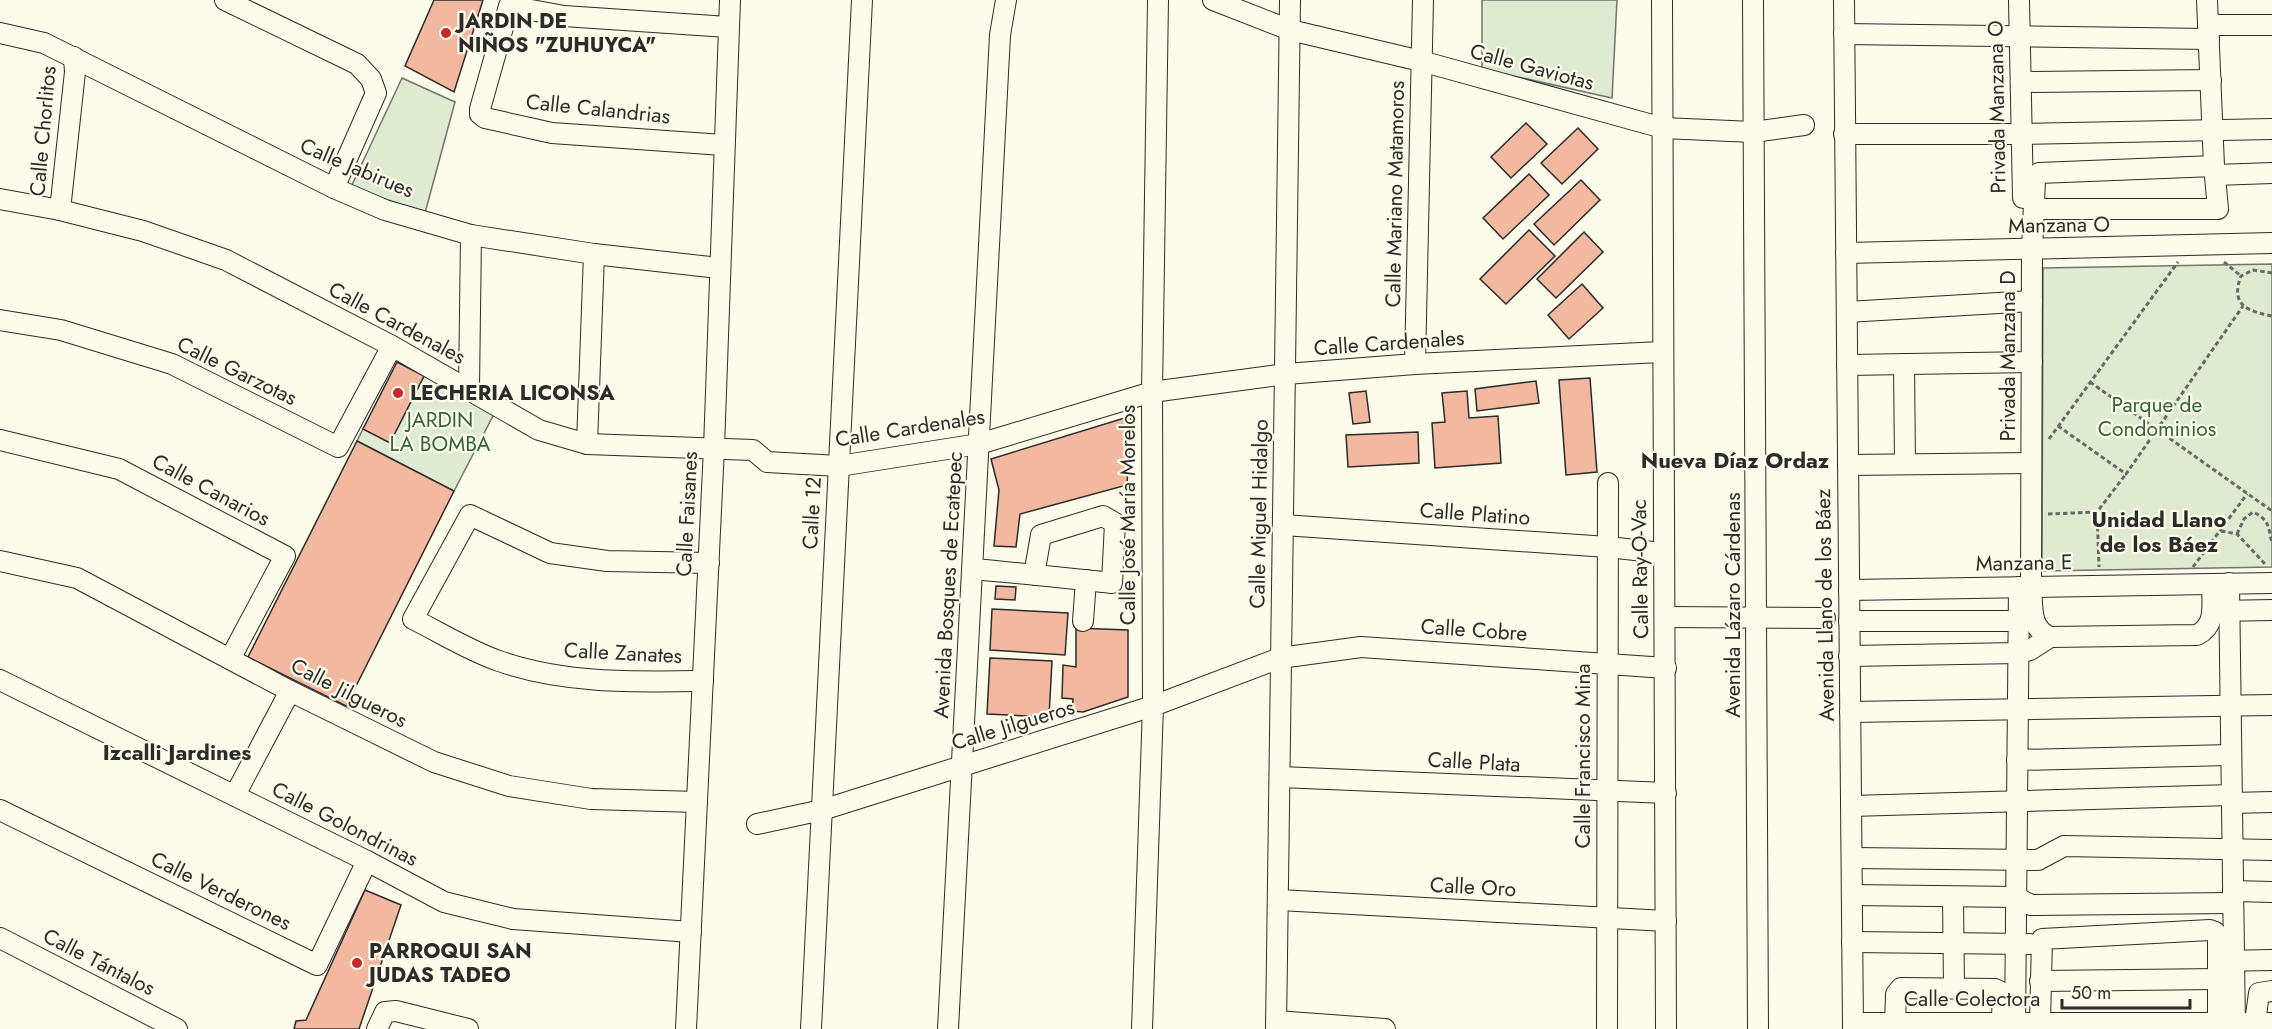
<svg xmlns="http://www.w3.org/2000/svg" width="2272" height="1029" font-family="Jost,sans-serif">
  <rect width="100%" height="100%" fill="#fdfbea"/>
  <g fill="#deebd1" stroke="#74746e" stroke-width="1.5">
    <path d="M1482,0H1617L1612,98L1482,69Z"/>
    <path d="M402,78L455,102L425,213L351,187Z"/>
    <path d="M2272,264V567L2042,571L2043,268Z"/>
    <path d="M424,376L495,412L454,491L357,441L363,429L390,442Z"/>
  </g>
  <g fill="#f2b8a0" stroke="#2b2b2b" stroke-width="1.5">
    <path d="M434,0H483L454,92L405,66Z"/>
    <path d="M1526,123L1547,144L1511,178L1491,157Z"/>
    <path d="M1578,128L1598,149L1562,184L1541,163Z"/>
    <path d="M1529,174L1549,195L1503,239L1483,218Z"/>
    <path d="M1581,180L1600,200L1554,245L1534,224Z"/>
    <path d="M1529,230L1555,256L1506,304L1480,279Z"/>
    <path d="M1584,232L1603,252L1556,298L1537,279Z"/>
    <path d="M1582,284L1603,308L1569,339L1548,315Z"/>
    <path d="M397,362L424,376L390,443L363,429Z"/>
    <path d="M1590,378L1597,472L1566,475L1559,380Z"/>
    <path d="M1536,381L1539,403L1477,411L1475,389Z"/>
    <path d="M1366,391L1370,422L1353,424L1349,393Z"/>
    <path d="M1467,391L1469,418L1498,416L1501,463L1435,468L1432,423L1445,422L1442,393Z"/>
    <path d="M1131,416L1127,485L1020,514L1016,547L994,546L999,490L991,459Z"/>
    <path d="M1418,432L1419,463L1348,467L1346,435Z"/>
    <path d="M357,441L454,491L346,706L248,657Z"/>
    <path d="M996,586L1016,587L1015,600L995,599Z"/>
    <path d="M992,609L1068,613L1065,655L990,650Z"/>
    <path d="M1076,628L1128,630V697L1083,712L1072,711L1073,699L1062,698L1063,665L1076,667Z"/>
    <path d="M990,658L1052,661L1049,717L987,714Z"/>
    <path d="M365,890L401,905L359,1029H294L296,1021L306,1020Z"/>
  </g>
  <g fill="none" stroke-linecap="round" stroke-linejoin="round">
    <g stroke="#2b2b2b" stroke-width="22">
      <g id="minor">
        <path d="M225,0L357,64L371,79L376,93L334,188"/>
        <path d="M1213,0L1290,30L1421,61L1663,128L1753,132L1804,125"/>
        <path d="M1662,0L1666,1029"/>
        <path d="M1753,0L1758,1029"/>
        <path d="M1844,0L1853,1029"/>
        <path d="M2019,0L2023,198"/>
        <path d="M2207,0L2214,166"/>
        <path d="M2208,25H2272"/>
        <path d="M0,33L44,43L334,188L385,210L471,235L594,254L719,268"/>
        <path d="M1844,34L2209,39"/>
        <path d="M2021,82L2211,80"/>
        <path d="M1844,134H2023L2272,129"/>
        <path d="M723,145L552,133L485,118L480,114V109L509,6L564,16L728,27"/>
        <path d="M2215,175L2272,173"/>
        <path d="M0,199L60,210L143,231L226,260L392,346L539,430L587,444L753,450L767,462L839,466L979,444L1152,392L1286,374L1415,364L1661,352"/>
        <path d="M2034,209H2218L2214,166L2039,173L2035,180L2032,250L2031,586C2033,607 2029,628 2050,637L2197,635C2217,625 2212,604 2212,584"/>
        <path d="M60,210L75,72L74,57"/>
        <path d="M1846,253L2272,243"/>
        <path d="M1847,312L2032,301"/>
        <path d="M0,320L61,330L172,364L338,447L392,346"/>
        <path d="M1415,364L1423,0"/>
        <path d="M1904,364L1905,464"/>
        <path d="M1847,365L2032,362"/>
        <path d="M469,388L471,235"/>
        <path d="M0,440L119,469L285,556L230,659"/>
        <path d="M587,444L594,254"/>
        <path d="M1848,465L2031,463"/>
        <path d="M1283,525L1608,547L1662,553"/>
        <path d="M0,561L77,578L290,691L434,762L509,786L591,799L697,802"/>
        <path d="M973,569C1019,573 1065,578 1112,583L1115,523L1103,516L1041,535L1034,575"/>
        <path d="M2229,583L2235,1029"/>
        <path d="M1849,590L2272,583"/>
        <path d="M2218,611L2272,610"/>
        <path d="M1666,617L1825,618"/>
        <path d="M1083,621L1086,580"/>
        <path d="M1849,621H2018"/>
        <path d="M1849,656L2018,653L2030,650L2050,637"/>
        <path d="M0,680L367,861L444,902L513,919L691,932"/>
        <path d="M703,681C636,682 564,684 499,661C470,651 441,633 413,619L470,515L550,553L607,561L709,563"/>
        <path d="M1850,712L2272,705"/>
        <path d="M2017,760L2231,755"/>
        <path d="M1280,777L1666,793"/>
        <path d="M235,795L290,691"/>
        <path d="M2232,803L2272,802"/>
        <path d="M1851,806L2232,795"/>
        <path d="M0,810L317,965L367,861"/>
        <path d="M757,824L822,810L1153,706L1280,658L1361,647L1666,668"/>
        <path d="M1852,858L2038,860L2064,846L2272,850"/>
        <path d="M2233,891L2272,892"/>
        <path d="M1852,895L2016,897L2031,905L2233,903"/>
        <path d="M1953,897L1954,988"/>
        <path d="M1279,900L1666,921"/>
        <path d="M0,938L177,1029"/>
        <path d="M1852,942L2029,944"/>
        <path d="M2221,961L2272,960"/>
        <path d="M2040,981L2219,979"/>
        <path d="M1276,1021L1385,1029"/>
        <path d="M1853,1023H2272"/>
        <path d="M1895,1023L1896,994L1901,988L1995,989L2003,993L2002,1017"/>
        <path d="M2040,1023L2042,939L2210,930L2215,932L2218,937V1023"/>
        <path d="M2255,1023L2259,993L2272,991"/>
        <path d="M377,1029L385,1012L396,1011L468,1029"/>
        <path d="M686,1029L714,448L730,0"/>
        <path d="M811,1029L862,0"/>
        <path d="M948,1029L1000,35L1006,0"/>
        <path d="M1142,1029L1153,706L1152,392L1158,0"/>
        <path d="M1276,1029L1290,0"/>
        <path d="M1607,1029L1608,483"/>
        <path d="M2015,1029L2019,587"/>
      </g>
    </g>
    <g stroke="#6a6964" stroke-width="3" stroke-dasharray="4.5 3" stroke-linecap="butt">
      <path d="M2224,262L2241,276"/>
      <path d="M2272,273L2253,270L2241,276C2230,305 2247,311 2272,316"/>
      <path d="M2090,382L2272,511"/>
      <path d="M2058,426L2126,474L2243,306"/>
      <path d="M2049,439L2178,262"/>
      <path d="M2097,512L2099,567"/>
      <path d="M2048,514L2097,512L2126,474"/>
      <path d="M2221,531L2237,534L2266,565"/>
      <path d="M2237,534L2244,519L2253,512C2270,520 2268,527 2272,543"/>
      <path d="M2193,567L2247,494"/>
    </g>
    <use href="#minor" stroke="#fdfbea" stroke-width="20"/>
  </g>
  <g fill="#c62828" stroke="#fdfbea" stroke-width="2">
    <circle cx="446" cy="33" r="6"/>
    <circle cx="398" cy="393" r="6"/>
    <circle cx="357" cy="963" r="6"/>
  </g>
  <g text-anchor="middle" stroke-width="4.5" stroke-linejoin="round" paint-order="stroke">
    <g font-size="21" font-weight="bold" fill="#2b2b2b" stroke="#fdfbea" text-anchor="start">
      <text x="458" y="28">JARDIN DE<tspan x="458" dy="24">NIÑOS "ZUHUYCA"</tspan></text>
      <text x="410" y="400">LECHERIA LICONSA</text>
      <text x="369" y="958">PARROQUI SAN<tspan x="369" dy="24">JUDAS TADEO</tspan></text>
    </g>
    <g font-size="21" fill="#2b2b2b" stroke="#fdfbea">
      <text transform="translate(1532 67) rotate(15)" y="7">Calle Gaviotas</text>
      <text transform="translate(1997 107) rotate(-91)" y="7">Privada Manzana O</text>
      <text transform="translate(598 109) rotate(6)" y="7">Calle Calandrias</text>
      <text transform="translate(43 131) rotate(-85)" y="7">Calle Chorlitos</text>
      <text transform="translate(357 168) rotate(23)" y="7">Calle Jabirues</text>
      <text transform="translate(1395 194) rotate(-89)" y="7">Calle Mariano Matamoros</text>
      <text transform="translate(2059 225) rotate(-1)" y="7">Manzana O</text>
      <text transform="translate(397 323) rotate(28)" y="7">Calle Cardenales</text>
      <text transform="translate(1389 343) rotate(-4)" y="7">Calle Cardenales</text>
      <text transform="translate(2008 356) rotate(-90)" y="7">Privada Manzana D</text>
      <text transform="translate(237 371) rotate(26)" y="7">Calle Garzotas</text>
      <text transform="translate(910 428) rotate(-9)" y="7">Calle Cardenales</text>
      <text transform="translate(211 490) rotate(28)" y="7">Calle Canarios</text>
      <text transform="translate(812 513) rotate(-87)" y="7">Calle 12</text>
      <text transform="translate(687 514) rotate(-87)" y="7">Calle Faisanes</text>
      <text transform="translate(1259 514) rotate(-89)" y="7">Calle Miguel Hidalgo</text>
      <text transform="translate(1475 514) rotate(4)" y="7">Calle Platino</text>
      <text transform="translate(1128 515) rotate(-90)" y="7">Calle José María Morelos</text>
      <text transform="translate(2024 563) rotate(-1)" y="7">Manzana E</text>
      <text transform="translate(1640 569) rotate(-91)" y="7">Calle Ray-O-Vac</text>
      <text transform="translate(948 585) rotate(-87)" y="7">Avenida Bosques de Ecatepec</text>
      <text transform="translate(1733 605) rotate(-90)" y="7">Avenida Lázaro Cárdenas</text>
      <text transform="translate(1825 605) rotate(-91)" y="7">Avenida Llano de los Báez</text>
      <text transform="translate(1474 630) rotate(4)" y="7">Calle Cobre</text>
      <text transform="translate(623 653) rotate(3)" y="7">Calle Zanates</text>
      <text transform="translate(349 693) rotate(27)" y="7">Calle Jilgueros</text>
      <text transform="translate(1013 725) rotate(-17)" y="7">Calle Jilgueros</text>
      <text transform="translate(1583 756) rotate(-90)" y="7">Calle Francisco Mina</text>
      <text transform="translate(1474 762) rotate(3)" y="7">Calle Plata</text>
      <text transform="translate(345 824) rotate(27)" y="7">Calle Golondrinas</text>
      <text transform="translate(1473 887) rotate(3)" y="7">Calle Oro</text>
      <text transform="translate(221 891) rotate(26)" y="7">Calle Verderones</text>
      <text transform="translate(99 962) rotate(27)" y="7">Calle Tántalos</text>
      <text x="1972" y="1006">Calle Colectora</text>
    </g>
    <g font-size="21" fill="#34623c" stroke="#fdfbea">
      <text x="2157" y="412">Parque de<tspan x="2157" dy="24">Condominios</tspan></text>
      <text x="440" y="427">JARDIN<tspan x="440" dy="24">LA BOMBA</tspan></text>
    </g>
    <g font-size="22" font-weight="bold" fill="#2b2b2b" stroke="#fdfbea">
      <text x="1735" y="468">Nueva Díaz Ordaz</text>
      <text x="2159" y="527">Unidad Llano<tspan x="2159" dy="25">de los Báez</tspan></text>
      <text x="177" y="760">Izcalli Jardines</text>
    </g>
  </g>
  <path d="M2062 999v9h128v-9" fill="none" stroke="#2b2b2b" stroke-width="3"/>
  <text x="2071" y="999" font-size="18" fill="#2b2b2b" stroke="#fdfbea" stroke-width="4.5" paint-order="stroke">50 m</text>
</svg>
